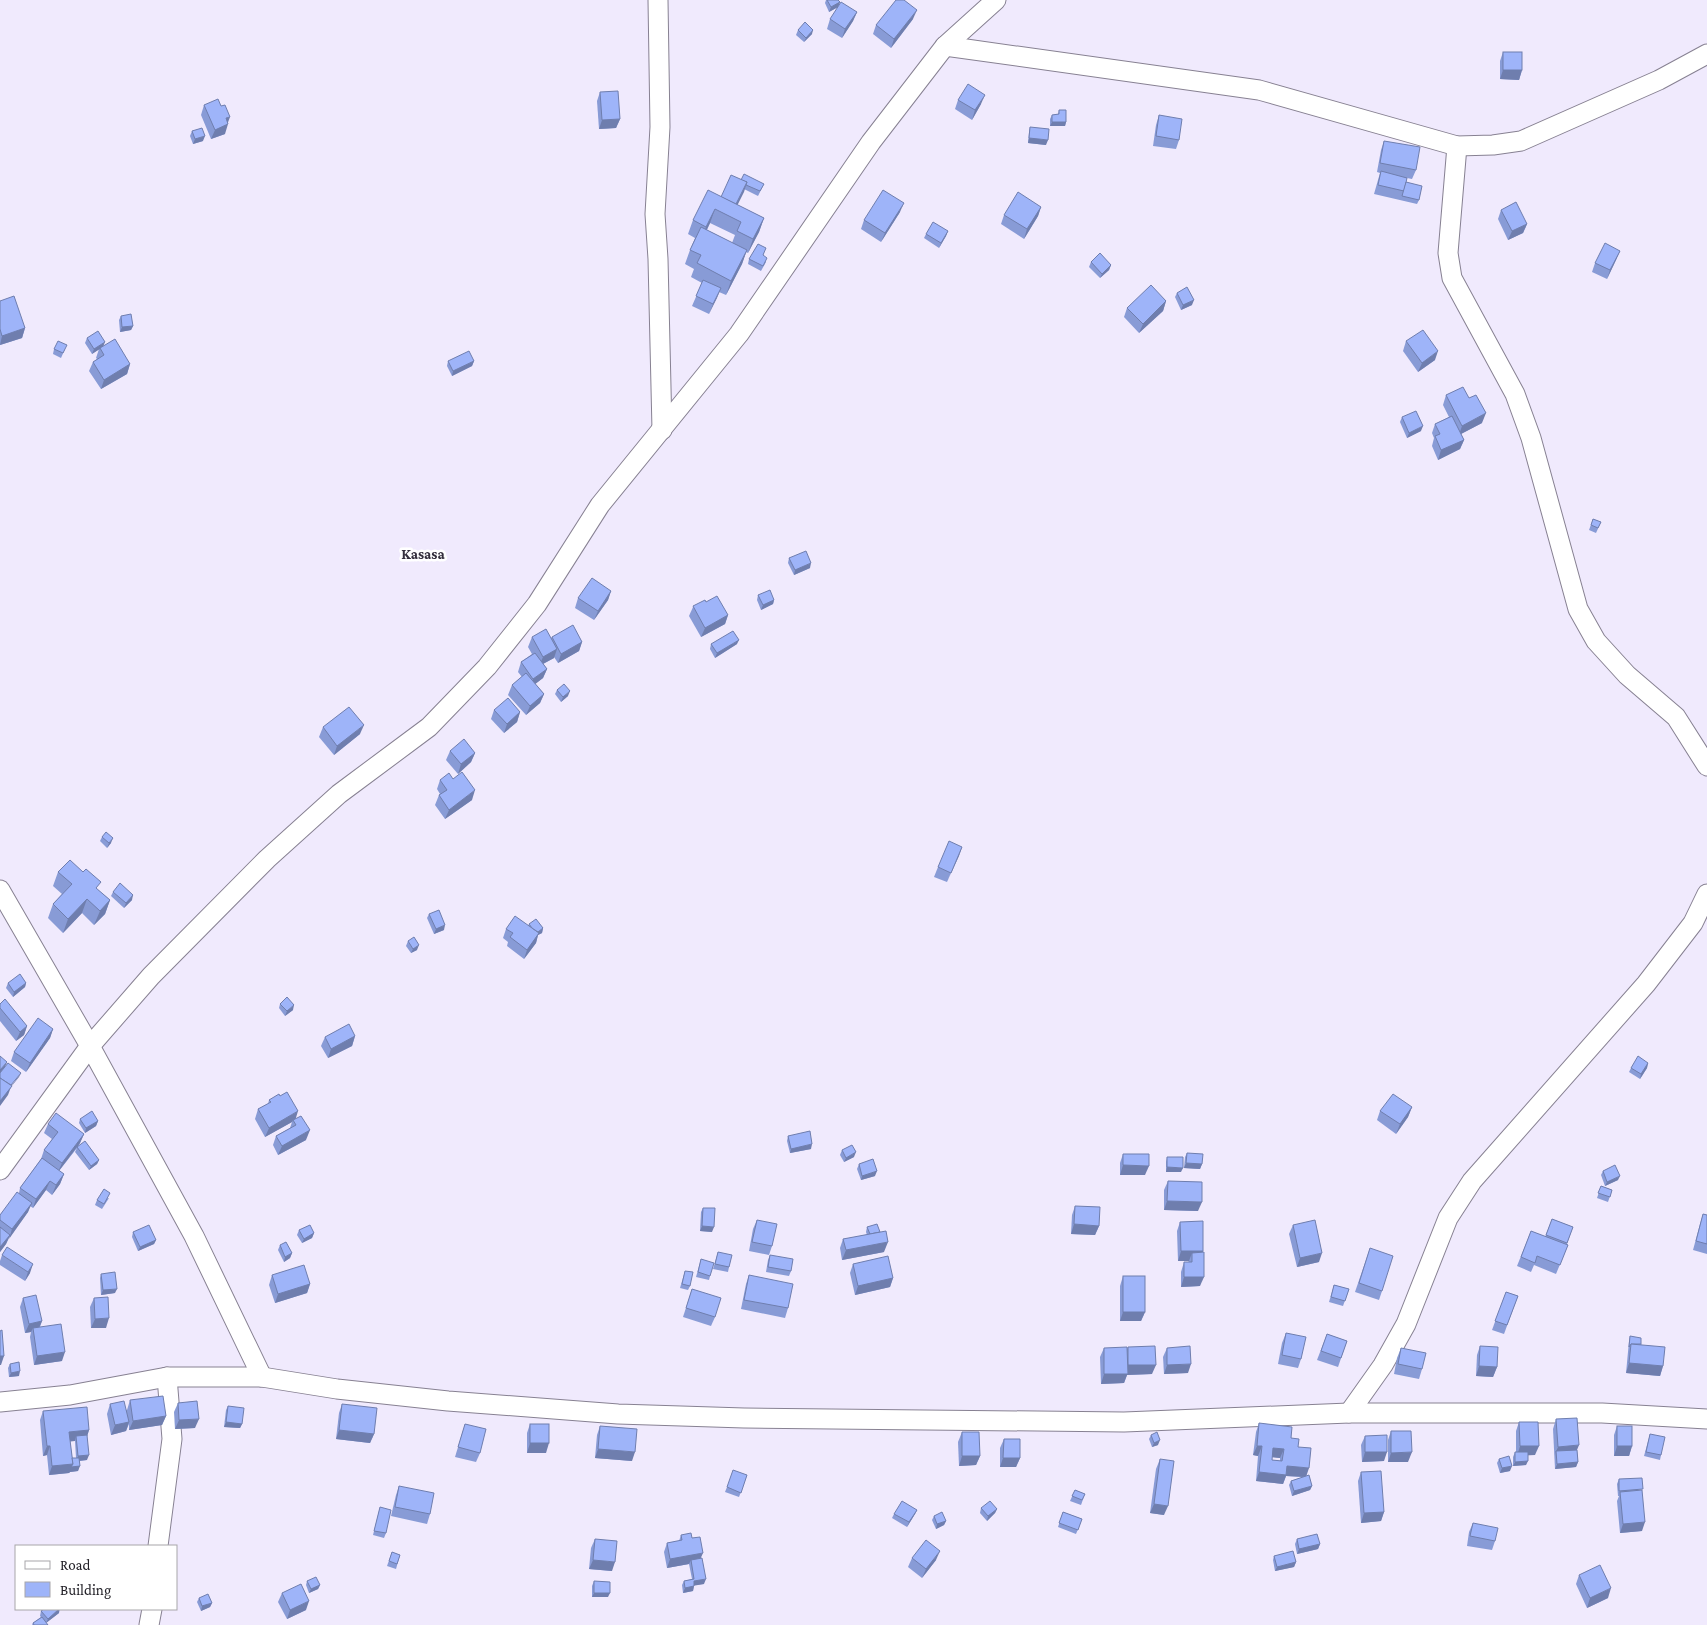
<svg xmlns="http://www.w3.org/2000/svg" width="1707" height="1625" font-family="'Crimson Pro',serif">
  <rect width="100%" height="100%" fill="#f0eafd"/>
  <g fill="none" stroke-linecap="round" stroke-linejoin="round">
    <g stroke="#878192" stroke-width="21">
      <g id="minor">
        <path d="M658,0L660,127L655,214L658,259L662,430"/>
        <path d="M945,46L1259,90L1457,146L1493,145L1521,141L1659,80L1707,54"/>
        <path d="M1457,146L1448,253L1452,278L1515,394L1531,438L1578,609L1596,641L1627,675L1676,717L1707,766"/>
        <path d="M0,890L90,1046L194,1236L262,1377"/>
        <path d="M0,1170L90,1046L151,976L267,859L339,794L429,727L487,667L537,604L600,505L739,334L871,142L945,46L996,0"/>
        <path d="M0,1402L70,1395L167,1377H262L337,1389L448,1401L618,1414L744,1418L1124,1422L1349,1413H1602L1707,1419"/>
        <path d="M1349,1413L1383,1365L1406,1324L1448,1218L1472,1181L1646,984L1693,923L1707,894"/>
        <path d="M158,1546L172,1439L167,1377"/>
        <path d="M149,1625L152,1609"/>
      </g>
    </g>
    <use href="#minor" stroke="#fff" stroke-width="19"/>
  </g>
  <g fill="#889bd6" fill-rule="evenodd">
    <path d="M826,0H838L840,2L838,7L829,12L825,3Z"/>
    <path d="M857,12L853,21L842,38L827,29L830,19Z"/>
    <path d="M913,19L891,48L873,34L876,25Z"/>
    <path d="M798,30L812,34L804,42L796,35Z"/>
    <path d="M1503,52L1522,70L1519,80L1500,79V61Z"/>
    <path d="M600,92L620,119L616,128L599,129L597,101Z"/>
    <path d="M958,100L981,104L972,120L955,109Z"/>
    <path d="M204,105L225,134L211,139L201,115Z"/>
    <path d="M1059,110L1066,122L1065,126H1050V119L1052,115L1058,114Z"/>
    <path d="M1159,115L1179,140L1176,149L1153,146L1156,125Z"/>
    <path d="M1030,127L1046,145L1028,143L1029,132Z"/>
    <path d="M192,131L203,141L193,144L190,136Z"/>
    <path d="M1384,141L1416,170L1412,179L1407,178L1406,182L1419,200L1417,204L1374,194L1380,173L1377,172L1381,150Z"/>
    <path d="M741,180L764,184L758,196L744,189L737,205L764,218L759,232L748,253L746,252L742,264L726,295L719,292L709,314L692,306L702,283L691,277L694,269L685,264L690,250L695,238L688,234L693,220ZM710,223L735,235L732,243L707,230Z"/>
    <path d="M1041,207L1038,216L1024,239L1001,224L1004,215Z"/>
    <path d="M1501,210L1527,224L1523,233L1508,240L1498,219Z"/>
    <path d="M900,212L881,242L861,229L864,220Z"/>
    <path d="M948,231L946,236L939,248L924,238L926,234Z"/>
    <path d="M1620,251L1616,260L1607,279L1592,272L1595,263Z"/>
    <path d="M764,253L763,255L766,262L761,271L748,264L749,259Z"/>
    <path d="M1091,262L1111,265L1109,270L1100,278L1089,267Z"/>
    <path d="M1177,293L1192,305L1181,310L1175,297Z"/>
    <path d="M0,301L25,328L22,338L0,345Z"/>
    <path d="M1166,301L1163,311L1139,333L1124,317L1127,308Z"/>
    <path d="M121,316L133,326L131,330L120,332L119,320Z"/>
    <path d="M87,338L104,346L130,364L127,374L101,389L89,371L93,362L97,359L96,358L99,349L92,354L85,343Z"/>
    <path d="M1406,341L1435,360L1418,372L1403,351Z"/>
    <path d="M54,349H65L61,358L53,354Z"/>
    <path d="M448,361H474L472,366L452,376L447,366Z"/>
    <path d="M1446,395L1482,423L1461,434L1464,440L1460,449L1438,460L1432,446L1434,438L1432,433L1435,424L1449,417L1443,405Z"/>
    <path d="M1402,417L1421,431L1407,438L1400,422Z"/>
    <path d="M1593,519L1601,522L1596,533L1589,530Z"/>
    <path d="M789,558L810,568L794,575L788,563Z"/>
    <path d="M611,591L608,600L594,620L575,608L578,598Z"/>
    <path d="M758,595L774,600L773,604L761,610L757,600Z"/>
    <path d="M706,602L728,615L725,624L701,637L689,616L693,607Z"/>
    <path d="M532,637L551,638L552,637L582,642L579,651L558,663L554,657V658L543,664L547,669L543,678L535,684L544,694L540,703L526,715L508,695L512,685L522,677L518,672L521,662L532,654L528,647Z"/>
    <path d="M711,644H737L715,658L710,649Z"/>
    <path d="M557,690L568,696L561,702L555,694Z"/>
    <path d="M494,710L520,712L517,722L504,733L491,719Z"/>
    <path d="M323,727L360,734L334,755L319,737Z"/>
    <path d="M450,751L475,753L471,762L458,774L446,760Z"/>
    <path d="M440,780L472,800L445,819L435,805L439,795L440,794L437,789Z"/>
    <path d="M102,837L111,843L107,848L100,841Z"/>
    <path d="M962,847L947,882L934,877L938,867Z"/>
    <path d="M58,872L98,890L110,900L105,914L94,925L82,913L63,933L48,918L53,904L62,894L53,886Z"/>
    <path d="M113,892L132,900L124,908L111,896Z"/>
    <path d="M429,914L444,930L434,934L427,918Z"/>
    <path d="M529,924L543,928L542,933L538,935L536,943L524,959L507,946L508,942L503,938L506,929L528,926Z"/>
    <path d="M408,941L417,950L411,953L406,946Z"/>
    <path d="M8,983H26L25,987L13,997L6,988Z"/>
    <path d="M280,1004L293,1010L285,1016L279,1008Z"/>
    <path d="M0,1008L27,1026L24,1035L16,1041L0,1021Z"/>
    <path d="M53,1029L50,1038L26,1072L11,1061L14,1052Z"/>
    <path d="M355,1036L352,1046L328,1058L321,1046L325,1037Z"/>
    <path d="M1648,1063L1647,1068L1640,1079L1629,1072L1631,1068Z"/>
    <path d="M269,1100L295,1119L306,1140L278,1155L273,1145L276,1136L290,1128L292,1122L265,1137L255,1119L258,1109L268,1104Z"/>
    <path d="M1412,1107L1408,1117L1396,1134L1377,1120L1380,1111Z"/>
    <path d="M80,1119L98,1121L96,1126L85,1133L79,1123Z"/>
    <path d="M48,1124L84,1134L80,1143L78,1147L99,1160L97,1164L89,1170L75,1152L77,1148L59,1171L64,1174L60,1184L52,1195L46,1190L33,1208L30,1206L28,1212L9,1238L6,1244L0,1252V1215L19,1193L20,1188L41,1159L44,1150L52,1139L44,1133Z"/>
    <path d="M788,1136L811,1149L790,1153L787,1141Z"/>
    <path d="M842,1150L854,1157L844,1162L840,1155Z"/>
    <path d="M1187,1153L1202,1164L1200,1169L1184,1168L1185,1157Z"/>
    <path d="M1123,1154L1145,1175H1120V1163Z"/>
    <path d="M1167,1157L1181,1172H1166V1162Z"/>
    <path d="M859,1164L875,1176L861,1180L857,1169Z"/>
    <path d="M1603,1171L1618,1180L1605,1186L1601,1175Z"/>
    <path d="M1168,1181L1198,1211L1164,1210V1190Z"/>
    <path d="M1601,1186L1612,1190L1608,1202L1597,1198Z"/>
    <path d="M109,1198L102,1209L95,1205L97,1200Z"/>
    <path d="M1075,1206L1099,1226L1095,1235L1071,1234L1072,1215Z"/>
    <path d="M703,1208L712,1232L700,1231L701,1212Z"/>
    <path d="M1703,1214L1707,1215V1254L1693,1250L1700,1224Z"/>
    <path d="M1552,1219L1573,1227L1567,1244L1568,1245L1556,1274L1534,1265L1531,1272L1517,1266L1531,1231L1545,1237Z"/>
    <path d="M757,1220L772,1246L769,1255L749,1251L753,1229Z"/>
    <path d="M1180,1222L1203,1251L1200,1286L1181,1287V1272L1184,1262H1188L1189,1261H1178L1177,1231Z"/>
    <path d="M1293,1225L1319,1262L1297,1267L1289,1234Z"/>
    <path d="M867,1227L880,1232L884,1252L842,1260L840,1248L843,1239L867,1235L866,1232Z"/>
    <path d="M299,1230L314,1233L312,1238L302,1243L297,1235Z"/>
    <path d="M133,1232L156,1240L154,1244L138,1251L132,1237Z"/>
    <path d="M280,1245L292,1253L290,1258L284,1262L278,1250Z"/>
    <path d="M1370,1248L1382,1291L1379,1300L1355,1292Z"/>
    <path d="M718,1252L729,1267L728,1272L713,1269Z"/>
    <path d="M2,1255L30,1273L25,1281L0,1265V1261Z"/>
    <path d="M770,1255L791,1271L789,1276L766,1272L768,1260Z"/>
    <path d="M701,1259L710,1276L709,1280L696,1277Z"/>
    <path d="M853,1264L893,1278L890,1287L855,1295L850,1273Z"/>
    <path d="M685,1271L690,1286L688,1290L680,1288Z"/>
    <path d="M101,1274L115,1293L101,1295L100,1278Z"/>
    <path d="M272,1275L310,1284L307,1293L275,1303L269,1285Z"/>
    <path d="M749,1275L788,1308L785,1318L741,1309L746,1284Z"/>
    <path d="M1123,1276L1145,1312L1141,1321H1120V1286Z"/>
    <path d="M1334,1285L1349,1289L1343,1306L1329,1302Z"/>
    <path d="M692,1289L715,1317L711,1326L683,1317Z"/>
    <path d="M1506,1292L1518,1296L1504,1334L1492,1330Z"/>
    <path d="M23,1298L42,1321L40,1327L62,1361L34,1365L30,1337L31,1332L25,1333L20,1307Z"/>
    <path d="M94,1298L106,1328H91L90,1307Z"/>
    <path d="M1286,1333L1301,1359L1298,1368L1278,1364L1282,1343Z"/>
    <path d="M1327,1334L1347,1341L1338,1367L1317,1360Z"/>
    <path d="M1630,1336L1641,1344L1663,1366L1660,1376L1626,1373L1629,1341Z"/>
    <path d="M1480,1346L1497,1367L1493,1377L1476,1376L1477,1355Z"/>
    <path d="M1128,1347L1152,1374L1127,1375L1124,1383L1101,1384L1100,1357L1104,1348L1127,1349Z"/>
    <path d="M1167,1348L1188,1373L1164,1374L1163,1357Z"/>
    <path d="M1401,1348L1422,1369L1419,1379L1394,1374L1397,1358Z"/>
    <path d="M10,1364L19,1376L9,1377L8,1368Z"/>
    <path d="M130,1400L166,1416L162,1425L129,1430V1424L126,1431L111,1435L107,1414L110,1404L127,1410Z"/>
    <path d="M178,1403L195,1428L175,1429L174,1412Z"/>
    <path d="M342,1404L374,1434L370,1443L336,1439L339,1413Z"/>
    <path d="M228,1406L242,1424L240,1428L224,1427L226,1410Z"/>
    <path d="M43,1411L89,1430L87,1436V1460L80,1461L78,1471L70,1472L69,1473L49,1475L47,1455L43,1456L40,1420ZM70,1441H75L76,1458H72Z"/>
    <path d="M1556,1419L1577,1450L1578,1462L1576,1467L1555,1469L1553,1429Z"/>
    <path d="M1519,1422L1535,1455H1528L1526,1465L1513,1466V1457L1515,1452H1516V1431Z"/>
    <path d="M1259,1423L1291,1438L1298,1447L1306,1476L1312,1486L1310,1490L1292,1496L1289,1485L1291,1481L1303,1477L1286,1476L1283,1484L1256,1481L1258,1456L1253,1455L1256,1432ZM1272,1457L1280,1458V1461L1272,1460Z"/>
    <path d="M465,1424L480,1453L476,1462L455,1457Z"/>
    <path d="M530,1424L546,1453H527V1433Z"/>
    <path d="M600,1426L632,1461L595,1458L597,1435Z"/>
    <path d="M1617,1426L1632,1446L1629,1456H1614V1435Z"/>
    <path d="M1391,1431L1408,1462H1388V1440Z"/>
    <path d="M962,1432L980,1456L976,1465L959,1466L958,1442Z"/>
    <path d="M1650,1434L1661,1455L1660,1460L1644,1456Z"/>
    <path d="M1151,1435L1158,1445L1152,1447L1149,1439Z"/>
    <path d="M1365,1436L1384,1461L1362,1462L1361,1445Z"/>
    <path d="M1004,1439L1020,1458L1016,1467H1000V1448Z"/>
    <path d="M1160,1459L1164,1515L1150,1513L1156,1469Z"/>
    <path d="M1499,1459L1510,1471L1500,1473L1497,1463Z"/>
    <path d="M1361,1472L1384,1512L1381,1521L1361,1523L1358,1481Z"/>
    <path d="M747,1475L739,1497L725,1492L727,1487Z"/>
    <path d="M1619,1479L1642,1492V1531L1620,1533L1617,1501L1619,1496H1618L1617,1484Z"/>
    <path d="M399,1486L430,1514L427,1524L391,1516L396,1495Z"/>
    <path d="M1075,1490L1085,1494L1081,1505L1070,1501Z"/>
    <path d="M380,1507L386,1533L384,1538L373,1535Z"/>
    <path d="M981,1508L997,1509L995,1513L987,1521L980,1513Z"/>
    <path d="M917,1510L915,1514L907,1527L892,1518L894,1514Z"/>
    <path d="M1063,1512L1082,1519L1076,1534L1058,1527Z"/>
    <path d="M934,1516L946,1521L944,1525L936,1529L932,1520Z"/>
    <path d="M1473,1523L1495,1541L1492,1550L1467,1546L1469,1532Z"/>
    <path d="M681,1535L692,1538L701,1558L704,1584L694,1585L693,1591L683,1593L682,1585L684,1581L692,1579L689,1564L667,1568L664,1552L667,1543L679,1541Z"/>
    <path d="M595,1539L612,1571L589,1569L591,1548Z"/>
    <path d="M1297,1539L1320,1544L1318,1549L1297,1554L1295,1544Z"/>
    <path d="M392,1552L400,1555L396,1569L387,1566Z"/>
    <path d="M1274,1556L1296,1562L1294,1567L1275,1571L1273,1560Z"/>
    <path d="M912,1558L936,1560L922,1578L908,1567Z"/>
    <path d="M1579,1575L1608,1598L1587,1608L1576,1584Z"/>
    <path d="M307,1581L320,1585L318,1589L309,1593L306,1585Z"/>
    <path d="M594,1581L608,1597H592V1586Z"/>
    <path d="M282,1593L306,1610L287,1619L278,1602Z"/>
    <path d="M199,1598L212,1603L210,1607L201,1611L197,1602Z"/>
    <path d="M44,1609H60L59,1613L46,1623L48,1625H32L33,1623L41,1617L40,1616L41,1611Z"/>
  </g>
  <g fill="#6f7eae">
    <path d="M840,2L838,7L829,12L831,7Z"/>
    <path d="M917,10L913,19L891,48L894,39Z"/>
    <path d="M857,12L853,21L842,38L845,29Z"/>
    <path d="M813,30L812,34L804,42L806,38Z"/>
    <path d="M1503,70H1522L1519,80L1500,79Z"/>
    <path d="M985,95L981,104L972,120L975,110Z"/>
    <path d="M230,117L227,125L228,124L225,134L211,139L215,130L226,118Z"/>
    <path d="M620,119L616,128L599,129L602,120Z"/>
    <path d="M1052,122H1066L1065,126H1050Z"/>
    <path d="M205,136L203,141L193,144L195,139Z"/>
    <path d="M1029,138L1048,140L1046,145L1028,143Z"/>
    <path d="M747,182L744,192L732,216L735,207Z"/>
    <path d="M904,203L900,212L881,242L885,233Z"/>
    <path d="M1041,207L1038,216L1024,239L1027,229Z"/>
    <path d="M715,209L710,223L701,241L706,227Z"/>
    <path d="M764,218L759,232L748,253L753,239Z"/>
    <path d="M1527,224L1523,233L1508,240L1512,231Z"/>
    <path d="M948,231L946,236L939,248L941,243Z"/>
    <path d="M747,250L742,264L726,295L731,281Z"/>
    <path d="M1620,251L1616,260L1607,279L1610,270Z"/>
    <path d="M1111,265L1109,270L1100,278L1102,274Z"/>
    <path d="M721,288L717,298L709,314L713,304Z"/>
    <path d="M1194,300L1192,305L1181,310L1183,305Z"/>
    <path d="M1166,301L1163,311L1139,333L1143,324Z"/>
    <path d="M133,326L131,330L120,332L122,327Z"/>
    <path d="M25,328L22,338L0,345L2,336Z"/>
    <path d="M105,342L103,347L92,354L94,349Z"/>
    <path d="M1438,351L1435,360L1418,372L1422,363Z"/>
    <path d="M474,361L472,366L452,376L453,371Z"/>
    <path d="M130,364L127,374L101,389L104,380Z"/>
    <path d="M1486,413L1482,423L1459,435L1462,426Z"/>
    <path d="M1423,426L1421,431L1407,438L1409,433Z"/>
    <path d="M1464,440L1460,449L1438,460L1441,450Z"/>
    <path d="M811,563L810,568L794,575L795,570Z"/>
    <path d="M611,591L608,600L594,620L598,611Z"/>
    <path d="M774,600L773,604L761,610L763,605Z"/>
    <path d="M728,615L725,624L701,637L705,628Z"/>
    <path d="M739,640L737,644L715,658L717,653Z"/>
    <path d="M582,642L579,651L558,663L561,654Z"/>
    <path d="M557,649L554,658L539,666L543,657Z"/>
    <path d="M547,669L543,678L530,688L533,679Z"/>
    <path d="M570,691L568,696L561,702L563,697Z"/>
    <path d="M544,694L540,703L526,715L530,706Z"/>
    <path d="M520,712L517,722L504,733L507,724Z"/>
    <path d="M364,725L360,734L334,755L337,746Z"/>
    <path d="M475,753L471,762L458,774L461,764Z"/>
    <path d="M475,790L472,800L445,819L449,810Z"/>
    <path d="M113,838L111,843L107,848L109,843Z"/>
    <path d="M962,847L959,856L947,882L951,873Z"/>
    <path d="M133,895L132,900L124,908L126,903Z"/>
    <path d="M87,899L82,913L63,933L68,919Z"/>
    <path d="M110,900L105,914L94,925L100,911Z"/>
    <path d="M445,925L444,930L434,934L436,929Z"/>
    <path d="M543,928L542,933L538,935L536,943L524,959L527,950L536,934Z"/>
    <path d="M419,945L417,950L411,953L413,949Z"/>
    <path d="M26,983L25,987L13,997L14,992Z"/>
    <path d="M294,1005L293,1010L285,1016L287,1011Z"/>
    <path d="M27,1026L24,1035L16,1041L20,1032Z"/>
    <path d="M53,1029L50,1038L26,1072L30,1063Z"/>
    <path d="M355,1036L352,1046L328,1058L331,1049Z"/>
    <path d="M7,1062L5,1067L0,1073V1070Z"/>
    <path d="M1648,1063L1647,1068L1640,1079L1641,1074Z"/>
    <path d="M21,1073L19,1077L11,1087L8,1095L0,1106V1101Z"/>
    <path d="M1412,1107L1408,1117L1396,1134L1400,1124Z"/>
    <path d="M298,1111L295,1121L293,1120L292,1122L265,1137L269,1128Z"/>
    <path d="M98,1121L96,1126L85,1133L86,1128Z"/>
    <path d="M310,1130L306,1140L278,1155L282,1146Z"/>
    <path d="M84,1134L80,1143L58,1172L62,1163Z"/>
    <path d="M812,1144L811,1149L790,1153L791,1149Z"/>
    <path d="M856,1152L854,1157L844,1162L846,1158Z"/>
    <path d="M99,1160L97,1164L89,1170L91,1166Z"/>
    <path d="M1186,1163L1202,1164L1200,1169L1184,1168Z"/>
    <path d="M1123,1165L1149,1166L1145,1175H1120Z"/>
    <path d="M1167,1167L1183,1168L1181,1172H1166Z"/>
    <path d="M877,1171L875,1176L861,1180L862,1176Z"/>
    <path d="M64,1174L60,1184L52,1195L56,1185Z"/>
    <path d="M1620,1176L1618,1180L1605,1186L1607,1182Z"/>
    <path d="M50,1181L46,1190L33,1208L36,1199Z"/>
    <path d="M1167,1201L1202,1202L1198,1211L1164,1210Z"/>
    <path d="M32,1203L28,1212L9,1239L12,1229Z"/>
    <path d="M1074,1224L1099,1226L1095,1235L1071,1234Z"/>
    <path d="M702,1226L714,1227L712,1232L700,1231Z"/>
    <path d="M314,1233L312,1238L302,1243L304,1239Z"/>
    <path d="M10,1235L6,1244L0,1252V1247Z"/>
    <path d="M156,1240L154,1244L138,1251L140,1247Z"/>
    <path d="M888,1242L884,1252L842,1260L846,1250Z"/>
    <path d="M1181,1251H1203L1200,1261L1192,1253L1189,1261H1178Z"/>
    <path d="M292,1253L290,1258L284,1262L285,1257Z"/>
    <path d="M1322,1253L1319,1262L1297,1267L1300,1258Z"/>
    <path d="M33,1264L30,1273L25,1281L28,1272Z"/>
    <path d="M1184,1277H1204L1200,1286L1181,1287Z"/>
    <path d="M893,1278L890,1287L855,1295L858,1286Z"/>
    <path d="M310,1284L307,1293L275,1303L278,1294Z"/>
    <path d="M117,1289L115,1293L101,1295L103,1290Z"/>
    <path d="M1123,1312H1145L1141,1321H1120Z"/>
    <path d="M109,1318L106,1328H91L95,1319Z"/>
    <path d="M42,1321L38,1330L33,1328L31,1332L25,1333L29,1324Z"/>
    <path d="M65,1352L62,1361L34,1365L37,1356Z"/>
    <path d="M0,1356H4L1,1365H0Z"/>
    <path d="M1629,1363L1663,1366L1660,1376L1626,1373Z"/>
    <path d="M1191,1364L1188,1373L1164,1374L1167,1365Z"/>
    <path d="M1128,1365H1156L1152,1374L1127,1375L1124,1383L1101,1384L1104,1374H1125Z"/>
    <path d="M1479,1366L1497,1367L1493,1377L1476,1376Z"/>
    <path d="M20,1371L19,1376L9,1377L11,1373Z"/>
    <path d="M166,1416L162,1425L129,1430L133,1421Z"/>
    <path d="M199,1419L195,1428L175,1429L179,1420Z"/>
    <path d="M129,1422L126,1431L111,1435L115,1425Z"/>
    <path d="M226,1422L242,1424L240,1428L224,1427Z"/>
    <path d="M89,1430L86,1440L76,1436L75,1441L66,1442L69,1432Z"/>
    <path d="M339,1430L374,1434L370,1443L336,1439Z"/>
    <path d="M1160,1440L1158,1445L1152,1447L1154,1443Z"/>
    <path d="M530,1443H549L546,1453H527Z"/>
    <path d="M1579,1445L1575,1455L1556,1451L1554,1456L1558,1447Z"/>
    <path d="M47,1446H50L47,1455L43,1456Z"/>
    <path d="M1257,1446H1262L1258,1456L1253,1455Z"/>
    <path d="M1520,1446H1539L1535,1455L1517,1456Z"/>
    <path d="M1617,1446H1632L1629,1456H1614Z"/>
    <path d="M1273,1448L1284,1449L1280,1458L1270,1457Z"/>
    <path d="M598,1449L635,1452L632,1461L595,1458Z"/>
    <path d="M1365,1452H1387L1384,1461L1362,1462Z"/>
    <path d="M1412,1452L1408,1462H1388L1391,1453Z"/>
    <path d="M89,1455L87,1460L76,1461L78,1456Z"/>
    <path d="M962,1456H980L976,1465L959,1466Z"/>
    <path d="M1003,1458H1020L1016,1467H1000Z"/>
    <path d="M1528,1461L1526,1465L1513,1466L1515,1462Z"/>
    <path d="M1578,1462L1576,1467L1555,1469L1557,1464Z"/>
    <path d="M73,1464L80,1466L78,1471L70,1472L69,1473L49,1475L52,1466Z"/>
    <path d="M1287,1466L1309,1468L1306,1477L1286,1476L1283,1484L1256,1481L1259,1472Z"/>
    <path d="M1512,1466L1510,1471L1500,1473L1502,1468Z"/>
    <path d="M1312,1486L1310,1490L1292,1496L1294,1491Z"/>
    <path d="M1154,1504L1168,1506L1164,1515L1150,1513Z"/>
    <path d="M997,1509L995,1513L987,1521L988,1516Z"/>
    <path d="M917,1510L915,1514L907,1527L909,1522Z"/>
    <path d="M1384,1512L1381,1521L1361,1523L1364,1513Z"/>
    <path d="M946,1521L944,1525L936,1529L937,1524Z"/>
    <path d="M1645,1522L1642,1531L1620,1533L1623,1524Z"/>
    <path d="M1320,1544L1318,1549L1297,1554L1299,1549Z"/>
    <path d="M940,1551L936,1560L922,1578L926,1569Z"/>
    <path d="M703,1553L699,1562L691,1560L689,1564L667,1568L670,1559Z"/>
    <path d="M593,1560L615,1562L612,1571L589,1569Z"/>
    <path d="M1296,1562L1294,1567L1275,1571L1277,1567Z"/>
    <path d="M706,1579L704,1584L692,1586L694,1581Z"/>
    <path d="M320,1585L318,1589L309,1593L311,1589Z"/>
    <path d="M694,1586L693,1591L683,1593L685,1588Z"/>
    <path d="M1611,1588L1608,1598L1587,1608L1590,1598Z"/>
    <path d="M594,1593H610L608,1597H592Z"/>
    <path d="M309,1601L306,1610L287,1619L290,1610Z"/>
    <path d="M212,1603L210,1607L201,1611L202,1606Z"/>
    <path d="M59,1609V1613L46,1623L48,1619Z"/>
  </g>
  <g fill="#9eb4f9" stroke="#6f7eae" fill-rule="evenodd">
    <path d="M827,0H838L840,2L831,7Z"/>
    <path d="M896,0H904L917,10L894,39L876,25Z"/>
    <path d="M841,2L857,12L845,29L830,19Z"/>
    <path d="M805,22L813,30L806,38L798,30Z"/>
    <rect x="1503" y="52" width="19" height="18"/>
    <path d="M968,84L985,95L975,110L958,100Z"/>
    <path d="M618,91L620,119L602,120L600,92Z"/>
    <path d="M218,99L221,106L225,105L230,117L226,118L228,124L215,130L204,105Z"/>
    <path d="M1059,110H1066V122H1052V115L1059,114Z"/>
    <path d="M1159,115L1182,119L1179,140L1156,136Z"/>
    <path d="M1030,127L1049,129L1048,140L1029,138Z"/>
    <path d="M202,128L205,136L195,139L192,131Z"/>
    <path d="M1384,141L1420,147L1416,170L1380,163Z"/>
    <path d="M1381,171L1407,178L1404,191L1378,185Z"/>
    <path d="M744,174L764,184L760,191L746,185L747,182L741,180Z"/>
    <path d="M731,175L747,182L736,204L721,197Z"/>
    <path d="M1406,182L1422,186L1419,200L1402,196Z"/>
    <path d="M708,190L764,218L753,239L737,231L741,222L715,209L706,227L693,220Z"/>
    <path d="M883,190L904,203L885,233L864,220Z"/>
    <path d="M1018,192L1041,207L1027,229L1004,215Z"/>
    <path d="M1516,202L1527,224L1512,231L1501,210Z"/>
    <path d="M933,222L948,231L941,243L926,234Z"/>
    <path d="M701,227L747,250L731,281L697,263L701,255L690,250Z"/>
    <path d="M1605,243L1620,251L1610,270L1595,263Z"/>
    <path d="M758,244L766,248L763,255L767,258L763,266L749,259Z"/>
    <path d="M1100,253L1111,265L1102,274L1091,262Z"/>
    <path d="M703,280L721,288L713,304L696,296Z"/>
    <path d="M1151,285L1166,301L1143,324L1127,308Z"/>
    <path d="M1187,287L1194,300L1183,305L1177,293Z"/>
    <path d="M14,296L25,328L2,336L0,329V301Z"/>
    <path d="M131,314L133,326L122,327L121,316Z"/>
    <path d="M1423,330L1438,351L1422,363L1406,341Z"/>
    <path d="M98,331L105,342L94,349L87,338Z"/>
    <path d="M115,339L130,364L104,380L93,362L104,355L100,348Z"/>
    <path d="M58,341L67,345L63,353L54,349Z"/>
    <path d="M469,351L474,361L453,371L448,361Z"/>
    <path d="M1463,387L1469,398L1476,395L1486,413L1462,426L1446,395Z"/>
    <path d="M1416,411L1423,426L1409,433L1402,417Z"/>
    <path d="M1452,416L1464,440L1441,450L1435,436L1440,434L1435,424Z"/>
    <path d="M1593,519L1601,522L1598,528L1591,525Z"/>
    <path d="M806,551L811,563L795,570L789,558Z"/>
    <path d="M592,578L611,591L598,611L578,598Z"/>
    <path d="M770,590L774,600L763,605L758,595Z"/>
    <path d="M717,596L728,615L705,628L693,606L705,600L706,602Z"/>
    <path d="M573,625L582,642L561,654L552,637Z"/>
    <path d="M546,629L557,649L543,657L532,637Z"/>
    <path d="M733,631L739,640L717,653L711,644Z"/>
    <path d="M535,653L547,669L533,679L521,662Z"/>
    <path d="M526,673L544,694L530,706L512,685Z"/>
    <path d="M564,684L570,691L563,697L557,690Z"/>
    <path d="M508,698L520,712L507,724L494,710Z"/>
    <path d="M349,707L364,725L337,746L323,727Z"/>
    <path d="M464,739L475,753L461,764L450,751Z"/>
    <path d="M462,772L475,790L449,810L439,795L447,790L440,780L449,773L453,779Z"/>
    <path d="M106,832L113,838L109,843L102,837Z"/>
    <path d="M949,841L962,847L951,873L938,867Z"/>
    <path d="M70,860L83,872L86,869L101,882L96,888L110,900L100,911L87,899L68,919L53,904L72,884L58,872Z"/>
    <path d="M120,883L133,895L126,903L113,892Z"/>
    <path d="M439,910L445,925L436,929L429,914Z"/>
    <path d="M515,916L539,933L527,950L510,937L513,933L506,929Z"/>
    <path d="M536,919L543,928L538,932L532,928L529,924Z"/>
    <path d="M414,937L419,945L413,949L408,941Z"/>
    <path d="M20,974L26,983L14,992L8,983Z"/>
    <path d="M287,997L294,1005L287,1011L280,1004Z"/>
    <path d="M5,999L27,1026L20,1032L0,1008V1004Z"/>
    <path d="M38,1018L53,1029L30,1063L14,1052Z"/>
    <path d="M349,1024L355,1036L331,1049L325,1037Z"/>
    <path d="M0,1056L7,1062L0,1070Z"/>
    <path d="M1638,1056L1648,1063L1641,1074L1631,1068Z"/>
    <path d="M8,1063L21,1073L11,1085L0,1078V1073Z"/>
    <path d="M0,1078L12,1086L0,1101Z"/>
    <path d="M287,1092L298,1111L269,1128L258,1109L271,1102L269,1100L279,1094L280,1096Z"/>
    <path d="M1393,1094L1412,1107L1400,1124L1380,1111Z"/>
    <path d="M92,1111L98,1121L86,1128L80,1119Z"/>
    <path d="M56,1113L84,1134L62,1163L44,1150L58,1132L48,1124Z"/>
    <path d="M301,1116L310,1130L282,1146L276,1136L296,1125L293,1120Z"/>
    <path d="M810,1131L812,1144L791,1149L788,1136Z"/>
    <path d="M85,1141L99,1160L91,1166L77,1147Z"/>
    <path d="M852,1145L856,1152L846,1158L842,1150Z"/>
    <path d="M1187,1153L1203,1154L1202,1164L1186,1163Z"/>
    <path d="M1123,1154H1149V1166L1123,1165Z"/>
    <path d="M1167,1157H1183V1168L1167,1167Z"/>
    <path d="M42,1158L64,1174L56,1185L50,1181L36,1199L20,1188Z"/>
    <path d="M873,1159L877,1171L862,1176L859,1164Z"/>
    <path d="M1615,1165L1620,1176L1607,1182L1603,1171Z"/>
    <path d="M1168,1181L1202,1182V1202L1167,1201Z"/>
    <path d="M1601,1186L1612,1190L1610,1197L1598,1193Z"/>
    <path d="M104,1189L110,1193L104,1204L97,1200Z"/>
    <path d="M17,1192L32,1203L12,1229L0,1220V1215Z"/>
    <path d="M1075,1206L1100,1207L1099,1226L1074,1224Z"/>
    <path d="M703,1208H715L714,1227L702,1226Z"/>
    <path d="M1703,1214L1707,1215V1244L1696,1241Z"/>
    <path d="M1552,1219L1573,1227L1567,1243L1546,1235Z"/>
    <path d="M757,1220L777,1224L772,1246L752,1242Z"/>
    <path d="M1315,1220L1322,1253L1300,1258L1293,1225Z"/>
    <path d="M1203,1221V1251H1181L1180,1222Z"/>
    <path d="M877,1224L880,1232L870,1234L867,1227Z"/>
    <path d="M149,1225L156,1240L140,1247L133,1232Z"/>
    <path d="M310,1225L314,1233L304,1239L299,1230Z"/>
    <path d="M0,1227L10,1235L0,1247Z"/>
    <path d="M886,1231L888,1242L846,1250L843,1239Z"/>
    <path d="M1531,1231L1568,1245L1560,1265L1537,1256L1535,1263L1521,1257Z"/>
    <path d="M286,1242L292,1253L285,1257L280,1245Z"/>
    <path d="M7,1247L33,1264L28,1272L2,1255Z"/>
    <path d="M1370,1248L1393,1256L1382,1291L1359,1283Z"/>
    <path d="M718,1252L732,1255L729,1267L715,1264Z"/>
    <path d="M1204,1252V1277H1184V1262H1192V1253Z"/>
    <path d="M770,1255L793,1259L791,1271L768,1267Z"/>
    <path d="M888,1256L893,1278L858,1286L853,1264Z"/>
    <path d="M701,1259L714,1263L710,1276L698,1272Z"/>
    <path d="M304,1265L310,1284L278,1294L272,1275Z"/>
    <path d="M685,1271L693,1272L690,1286L682,1284Z"/>
    <path d="M115,1272L117,1289L103,1290L101,1274Z"/>
    <path d="M749,1275L793,1284L788,1308L744,1300Z"/>
    <rect x="1123" y="1276" width="22" height="36"/>
    <path d="M1334,1285L1349,1289L1345,1301L1331,1297Z"/>
    <path d="M692,1289L721,1298L715,1317L686,1308Z"/>
    <path d="M1506,1292L1518,1296L1507,1325L1495,1321Z"/>
    <path d="M36,1295L42,1321L29,1324L23,1298Z"/>
    <path d="M108,1297L109,1318L95,1319L94,1298Z"/>
    <path d="M61,1324L65,1352L37,1356L33,1328Z"/>
    <path d="M2,1330L4,1356H0V1331Z"/>
    <path d="M1286,1333L1306,1337L1301,1359L1282,1355Z"/>
    <path d="M1327,1334L1347,1341L1341,1358L1321,1351Z"/>
    <path d="M1630,1336L1641,1338V1344H1631L1629,1347Z"/>
    <path d="M1631,1344L1665,1347L1663,1366L1629,1363Z"/>
    <path d="M1155,1346L1156,1365H1128V1347Z"/>
    <path d="M1190,1346L1191,1364L1167,1365V1348Z"/>
    <path d="M1480,1346L1498,1347L1497,1367L1479,1366Z"/>
    <path d="M1127,1347L1128,1374H1104V1348Z"/>
    <path d="M1401,1348L1426,1353L1422,1369L1398,1364Z"/>
    <path d="M19,1362L20,1371L11,1373L10,1364Z"/>
    <path d="M163,1396L166,1416L133,1421L130,1400Z"/>
    <path d="M124,1401L129,1422L115,1425L110,1404Z"/>
    <path d="M197,1401L199,1419L179,1420L178,1403Z"/>
    <path d="M342,1404L377,1408L374,1434L339,1430Z"/>
    <path d="M228,1406L244,1408L242,1424L226,1422Z"/>
    <path d="M87,1407L89,1430L69,1432L73,1464L52,1466L50,1446H47L43,1411Z"/>
    <path d="M1577,1418L1579,1445L1558,1447L1556,1419Z"/>
    <path d="M1519,1422H1538L1539,1446H1520Z"/>
    <path d="M1259,1423L1292,1427L1291,1438L1299,1439L1298,1447L1311,1448L1309,1468L1287,1466L1286,1475L1259,1472L1262,1446H1257ZM1273,1448L1284,1449L1282,1461L1272,1460Z"/>
    <path d="M465,1424L486,1429L480,1453L458,1447Z"/>
    <rect x="530" y="1424" width="19" height="19"/>
    <path d="M600,1426L637,1429L635,1452L598,1449Z"/>
    <rect x="1617" y="1426" width="15" height="20"/>
    <path d="M1391,1431H1411L1412,1452L1391,1453Z"/>
    <path d="M962,1432H979L980,1456H962Z"/>
    <path d="M1157,1432L1160,1440L1154,1443L1151,1435Z"/>
    <path d="M1650,1434L1665,1437L1661,1455L1646,1452Z"/>
    <path d="M87,1435L89,1455L78,1456L76,1436Z"/>
    <path d="M1387,1435V1452H1365V1436Z"/>
    <path d="M1004,1439H1020V1458H1003Z"/>
    <path d="M1577,1450L1578,1462L1557,1464L1556,1451Z"/>
    <path d="M1515,1452H1528V1461L1515,1462Z"/>
    <path d="M1509,1456L1512,1466L1502,1468L1499,1459Z"/>
    <path d="M72,1458H79L80,1466L71,1467L73,1464Z"/>
    <path d="M1160,1459L1174,1461L1168,1506L1154,1504Z"/>
    <path d="M733,1470L747,1475L741,1493L727,1487Z"/>
    <path d="M1381,1471L1384,1512L1364,1513L1361,1472Z"/>
    <path d="M1309,1475L1312,1486L1294,1491L1291,1481Z"/>
    <path d="M1642,1478L1643,1489L1619,1491V1479Z"/>
    <path d="M399,1486L434,1493L430,1514L395,1507Z"/>
    <path d="M1075,1490L1085,1494L1082,1500L1072,1496Z"/>
    <path d="M1642,1490L1645,1522L1623,1524L1620,1492Z"/>
    <path d="M902,1501L917,1510L909,1522L894,1514Z"/>
    <path d="M990,1501L997,1509L988,1516L981,1508Z"/>
    <path d="M380,1507L391,1510L386,1533L374,1531Z"/>
    <path d="M942,1512L946,1521L937,1524L934,1516Z"/>
    <path d="M1063,1512L1082,1519L1078,1530L1059,1523Z"/>
    <path d="M1473,1523L1498,1528L1495,1541L1470,1536Z"/>
    <path d="M691,1533L692,1538L700,1537L703,1553L670,1559L667,1543L682,1540L681,1535Z"/>
    <path d="M1317,1534L1320,1544L1299,1549L1297,1539Z"/>
    <path d="M595,1539L617,1541L615,1562L593,1560Z"/>
    <path d="M926,1540L940,1551L926,1569L912,1558Z"/>
    <path d="M1293,1551L1296,1562L1277,1567L1274,1556Z"/>
    <path d="M392,1552L400,1555L397,1564L389,1561Z"/>
    <path d="M702,1558L706,1579L694,1581V1586L685,1588L684,1581L694,1579L691,1560Z"/>
    <path d="M1600,1565L1611,1588L1590,1598L1579,1575Z"/>
    <path d="M316,1577L320,1585L311,1589L307,1581Z"/>
    <path d="M594,1581L610,1582V1593H594Z"/>
    <path d="M301,1584L309,1601L290,1610L282,1593Z"/>
    <path d="M208,1594L212,1603L202,1606L199,1598Z"/>
    <path d="M44,1609H59L48,1619L41,1611Z"/>
    <path d="M42,1617L48,1625H34L33,1623Z"/>
  </g>
  <g text-anchor="middle" stroke-width="5" stroke-linejoin="round" paint-order="stroke">
    <g font-size="15" font-weight="bold" fill="#342f3d" stroke="#fff">
      <text x="423" y="559">Kasasa</text>
    </g>
  </g>
  <rect x="15" y="1545" width="162" height="65" fill="#ffffff" stroke="#a7a6a9"/>
  <rect x="25" y="1561" width="25" height="8" fill="#ffffff" stroke="#a7a6a9"/>
  <text x="60" y="1570" font-size="15" fill="#222027">Road</text>
  <rect x="25" y="1582" width="25" height="15" fill="#9eb4f9" stroke="#a7a6a9"/>
  <text x="60" y="1595" font-size="15" fill="#222027">Building</text>
</svg>
